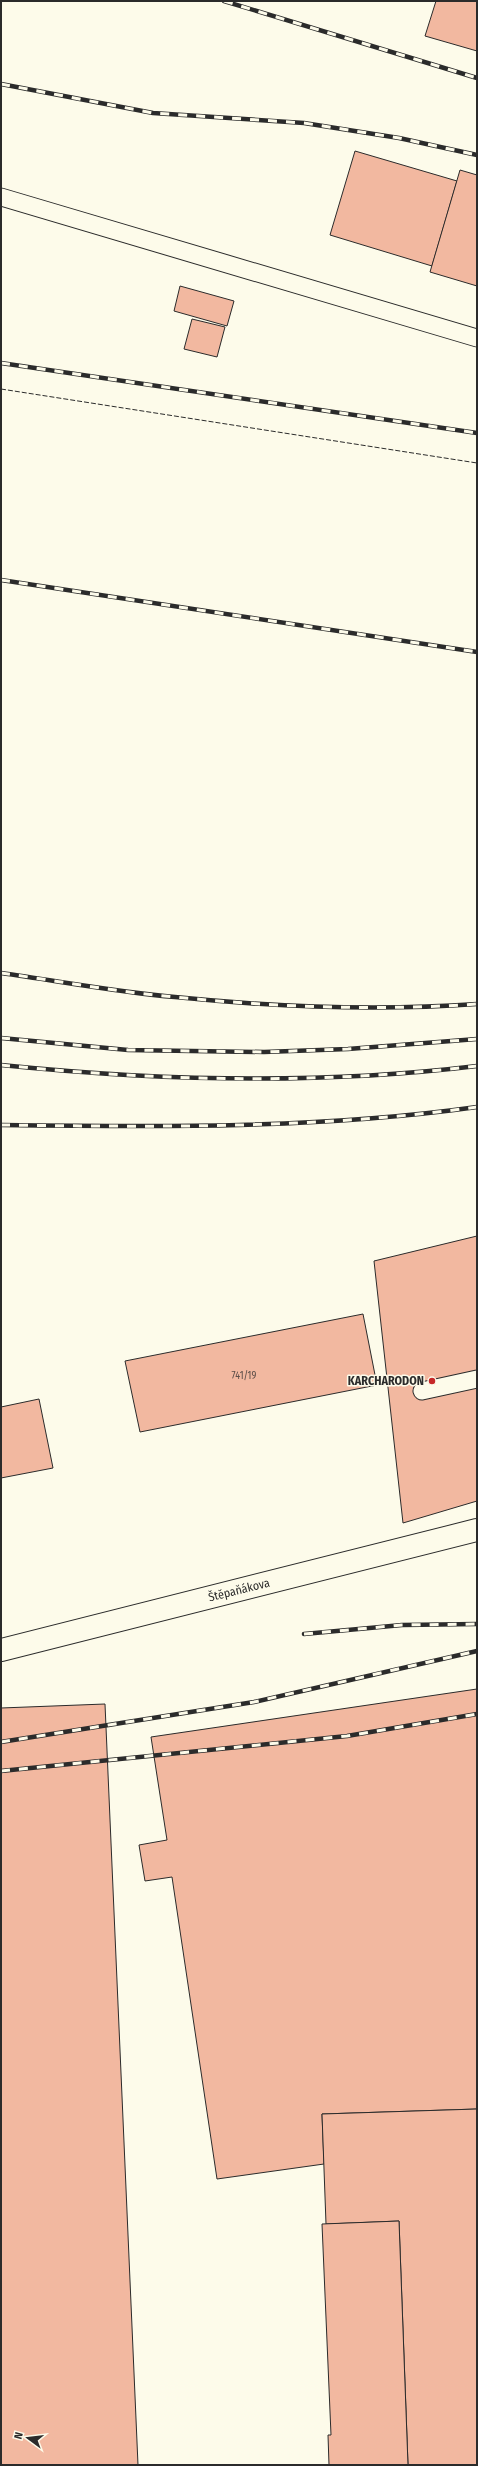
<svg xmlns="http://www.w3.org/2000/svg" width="478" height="2466" font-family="'Fira Sans Condensed',sans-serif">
  <rect width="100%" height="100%" fill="#fdfbea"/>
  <g fill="#f2b8a0" stroke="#2b2b2b">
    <path d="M436,1H477V51L425,36Z"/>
    <path d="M355,151L457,181L432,266L330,235Z"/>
    <path d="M460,170L477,175V286L430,272Z"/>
    <path d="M180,286L234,301L227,326L174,311Z"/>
    <path d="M192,319L225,327L217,357L184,349Z"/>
    <path d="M477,1236V1501L403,1523L374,1261Z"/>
    <path d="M363,1314L377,1385L140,1432L125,1361Z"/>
    <path d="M39,1399L53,1468L1,1478V1407Z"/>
    <path d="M477,1689V2109L322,2114L324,2164L217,2179L172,1877L145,1881L139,1845L167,1840L151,1737Z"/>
    <path d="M105,1704L138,2465H1V1708Z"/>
    <path d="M477,2109V2465H408L399,2221L326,2224L322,2114Z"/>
    <path d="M399,2221L408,2465H329L328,2435H331L322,2224Z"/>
  </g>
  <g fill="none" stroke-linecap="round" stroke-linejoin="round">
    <g stroke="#2b2b2b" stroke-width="19">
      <g id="service">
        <path d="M1,197L477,338"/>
        <path d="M422,1391L477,1379"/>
      </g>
    </g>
    <g stroke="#2b2b2b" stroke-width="24">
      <path id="minor" d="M1,1650L477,1530"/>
    </g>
    <use href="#service" stroke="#fdfbea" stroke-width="17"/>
    <use href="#minor" stroke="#fdfbea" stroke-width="22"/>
    <g stroke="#2b2b2b" stroke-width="4.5">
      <g id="rail">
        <path d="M224,1L477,78"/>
        <path d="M1,84L153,113L304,123L399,138L477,155"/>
        <path d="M1,363L477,433"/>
        <path d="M1,580L477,652"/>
        <path d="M1,973C59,981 117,992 175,997C275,1007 377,1011 477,1004"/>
        <path d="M1,1038L128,1050L264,1052L348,1049L477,1039"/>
        <path d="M1,1065C159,1081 319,1085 477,1066"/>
        <path d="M1,1125C160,1127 319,1129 477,1107"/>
        <path d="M304,1634L402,1625L477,1624"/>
        <path d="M1,1742L254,1702L477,1651"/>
        <path d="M1,1771L347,1736L477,1714"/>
      </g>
    </g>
    <use href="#rail" stroke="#fdfbea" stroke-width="3" stroke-dasharray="9" stroke-linecap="butt"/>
    <path stroke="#2b2b2b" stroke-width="1" stroke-dasharray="5 2" stroke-linecap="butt" d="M1,389L477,463"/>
  </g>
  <circle fill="#c62828" stroke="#fdfbea" stroke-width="1.5" cx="432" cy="1381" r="4"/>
  <g text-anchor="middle" stroke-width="3" stroke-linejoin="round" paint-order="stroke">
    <g font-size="10" fill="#5d4e48">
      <text x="244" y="1379">741/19</text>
    </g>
    <g font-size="12" font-weight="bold" fill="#2b2b2b" stroke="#fdfbea" text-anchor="end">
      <text x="424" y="1385">KARCHARODON</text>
    </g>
    <g font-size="12" fill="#2b2b2b" stroke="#fdfbea">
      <text transform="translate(239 1590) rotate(-14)" y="4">Štěpaňákova</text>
    </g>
  </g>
  <rect width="478" height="2466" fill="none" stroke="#2b2b2b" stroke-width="4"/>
  <g transform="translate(28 2438) rotate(285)" stroke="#fdfbea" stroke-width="3" paint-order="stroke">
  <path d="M0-3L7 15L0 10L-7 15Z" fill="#2b2b2b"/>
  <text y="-6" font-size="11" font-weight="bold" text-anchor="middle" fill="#2b2b2b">N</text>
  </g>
</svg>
